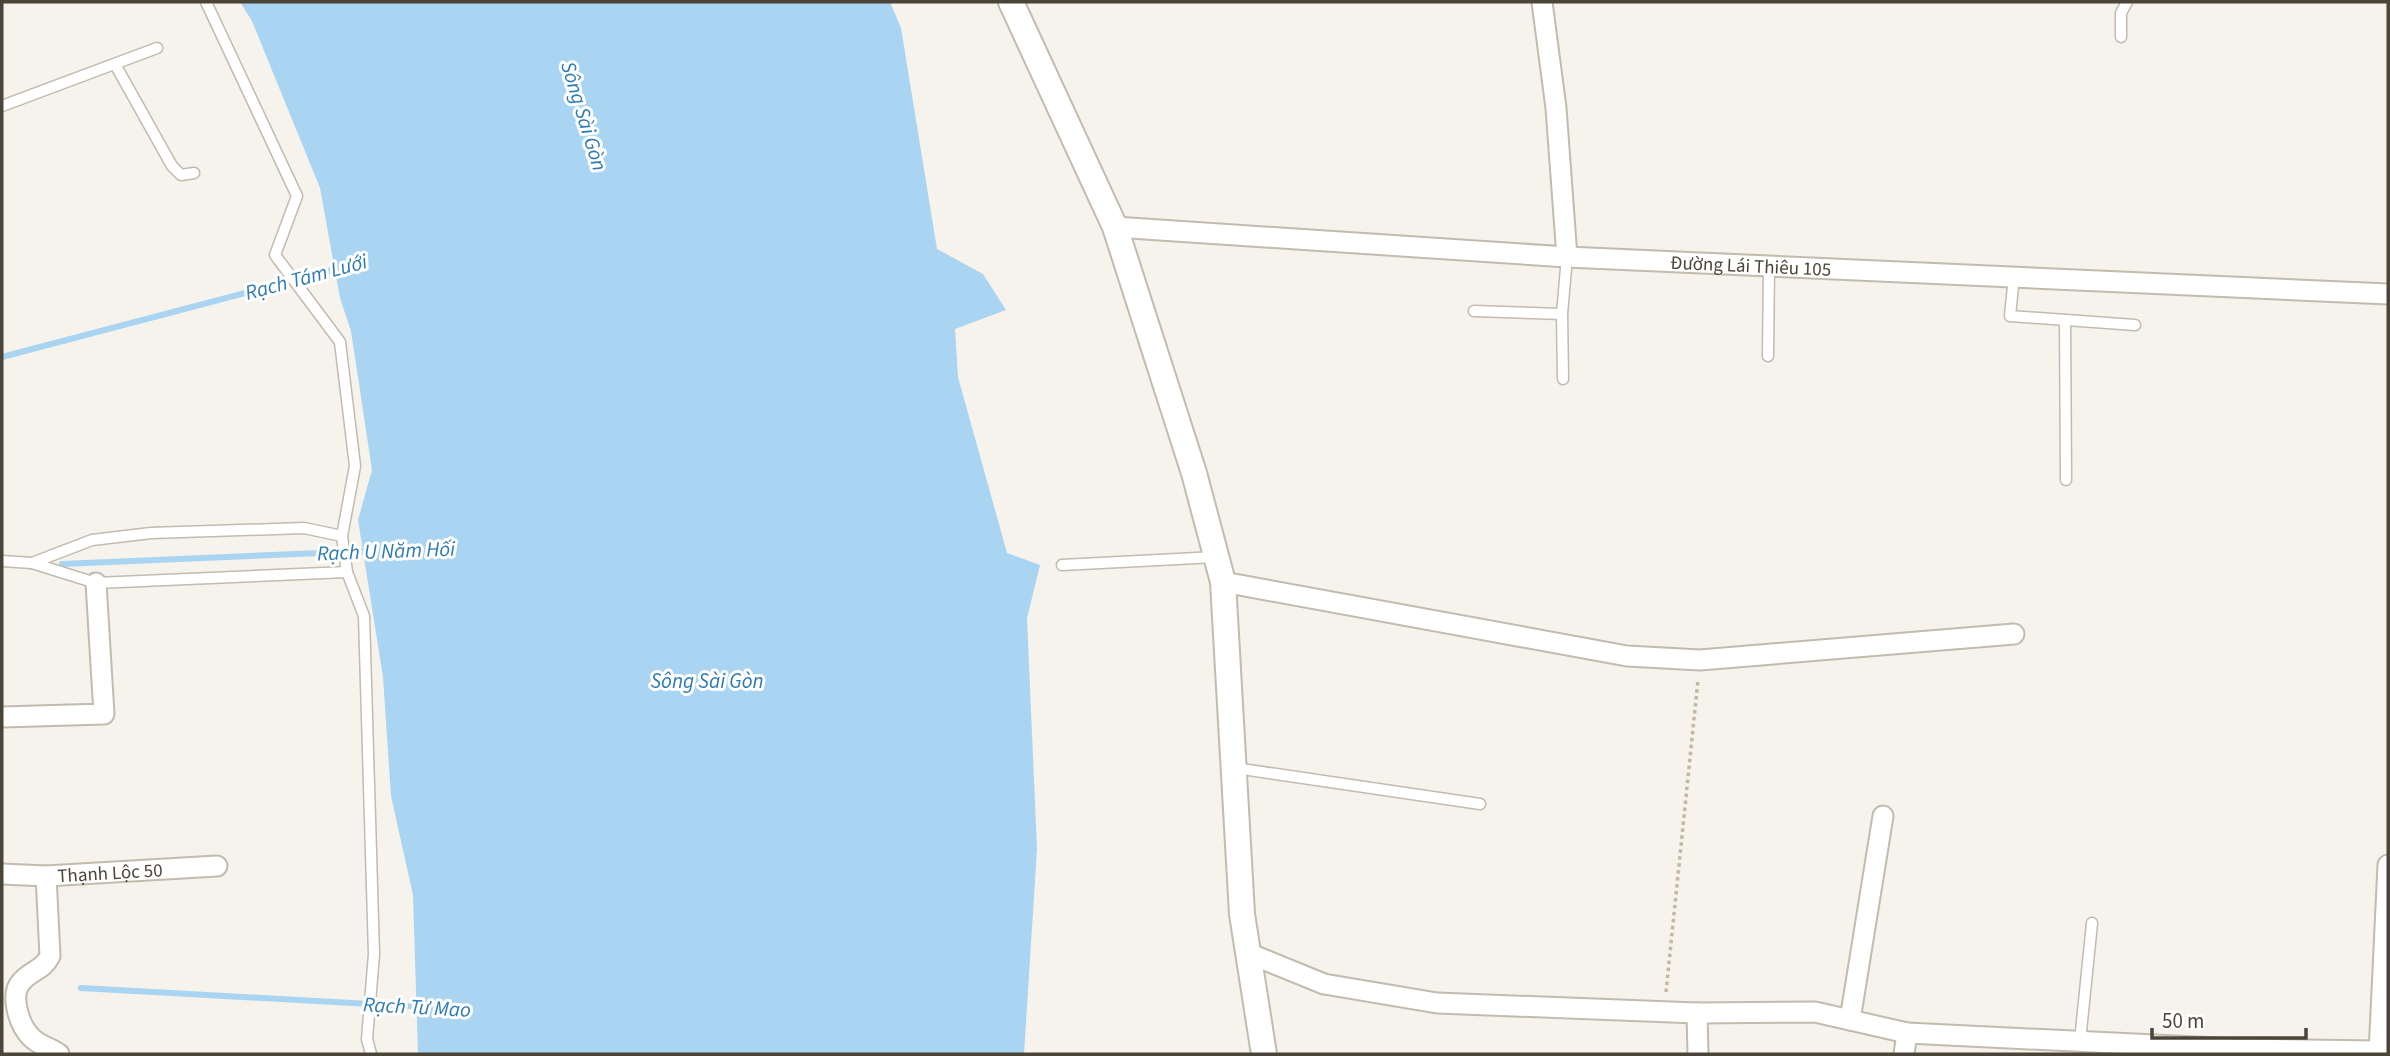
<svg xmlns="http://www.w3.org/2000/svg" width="2390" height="1056" font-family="'Source Sans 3',sans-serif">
  <rect width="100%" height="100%" fill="#f6f3ec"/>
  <path fill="#a9d4f2" d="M240,2H890L901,28L937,249L983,274L1006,310L955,329L958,377L1007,553L1040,565L1027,618L1037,849L1024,1054H418L413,895L391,796L383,677L358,520L372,470L351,331L340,298L320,188L252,21Z"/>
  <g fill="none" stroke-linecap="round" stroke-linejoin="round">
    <g stroke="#a9d4f2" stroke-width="6">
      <path d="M2,357L340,268"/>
      <path d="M62,564L369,551"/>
      <path d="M81,988L424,1007"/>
    </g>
    <g stroke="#c2bbae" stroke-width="13">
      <g id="service">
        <path d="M206,2L297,196L275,255L340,342L355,466L342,536L347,572L364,616L374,954L367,1039L371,1054"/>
        <path d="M2121,37V13L2127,2"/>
        <path d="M116,66L172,166L181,175L194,173"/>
        <path d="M2,106L157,48"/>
        <path d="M2014,276L2010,316L2135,325"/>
        <path d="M1474,311L1562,314L1567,257"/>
        <path d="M1562,314L1563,379"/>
        <path d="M2065,320L2066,480"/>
        <path d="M1768,356L1769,266"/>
        <path d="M2,561L32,563L96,583L347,572"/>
        <path d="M32,563L92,540L151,533L304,528L342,536"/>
        <path d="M1062,565L1216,557"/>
        <path d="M1235,768L1480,804"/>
        <path d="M2080,1041L2092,923"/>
      </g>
    </g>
    <g stroke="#c2bbae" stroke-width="23">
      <g id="minor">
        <path d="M1542,2L1556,108L1567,257"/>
        <path id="s1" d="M1115,227L1567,257L2388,294"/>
        <path d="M1223,582L1627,656L1700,660L2014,634"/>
        <path d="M2,717L104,714L96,583"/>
        <path id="s2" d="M2,874L46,876L217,866"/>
        <path d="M46,876L50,956C43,970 32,970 22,981C9,994 19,1025 31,1037C38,1045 51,1048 59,1054"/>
        <path d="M1248,953L1324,984L1437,1003L1697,1013"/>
        <path d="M1850,1020L1883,816"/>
        <path d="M1698,1054L1697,1013L1815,1012L1907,1033L2237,1049L2379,1051"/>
        <path d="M1904,1054L1907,1033"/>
        <path d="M2379,1054L2388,865"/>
      </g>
    </g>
    <g stroke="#c2bbae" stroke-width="28">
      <path id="tertiary" d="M1011,2L1115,227L1194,473L1223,582L1242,914L1264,1054"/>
    </g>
    <path stroke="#c4b79f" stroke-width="3.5" stroke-dasharray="3.5 3.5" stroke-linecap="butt" d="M1666,992L1698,680"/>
    <use href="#service" stroke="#fff" stroke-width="10"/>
    <use href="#minor" stroke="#fff" stroke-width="19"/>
    <use href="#tertiary" stroke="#fff" stroke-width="24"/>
  </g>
  <g text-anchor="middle" stroke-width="6" stroke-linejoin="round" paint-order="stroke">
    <g font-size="19" fill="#4b4439" stroke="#fff">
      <text dy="7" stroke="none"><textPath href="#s1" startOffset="637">Đường Lái Thiêu 105</textPath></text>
      <text dy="7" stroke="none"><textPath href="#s2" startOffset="108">Thạnh Lộc 50</textPath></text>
    </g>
    <g font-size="21" font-style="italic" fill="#2e7ab2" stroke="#fff">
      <text transform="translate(584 116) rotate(73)" y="7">Sông Sài Gòn</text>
      <text transform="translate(306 277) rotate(-15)" y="7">Rạch Tám Lưới</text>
      <text transform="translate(386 551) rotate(-2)" y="7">Rạch U Năm Hối</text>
      <text x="707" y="688">Sông Sài Gòn</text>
      <text transform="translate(417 1007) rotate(3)" y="7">Rạch Tư Mao</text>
    </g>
  </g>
  <rect width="2390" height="1056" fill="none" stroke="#4b4439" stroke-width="7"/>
  <path d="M2152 1028v10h154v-10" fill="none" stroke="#4b4439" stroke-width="3.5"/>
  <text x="2162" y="1028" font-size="21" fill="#4b4439" stroke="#ffffff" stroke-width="5" paint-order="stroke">50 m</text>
</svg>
